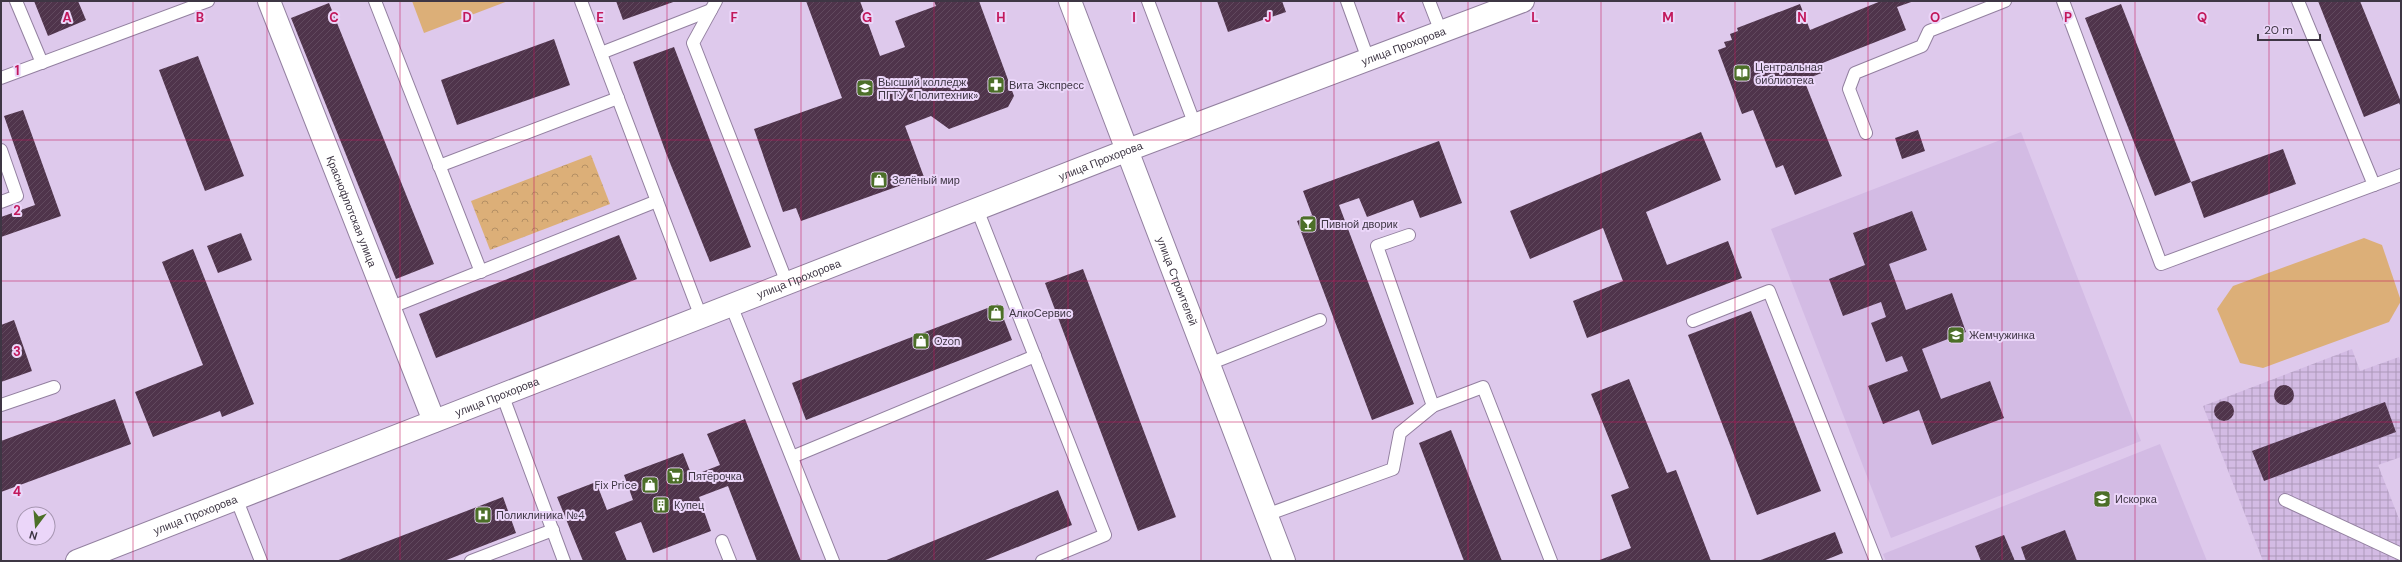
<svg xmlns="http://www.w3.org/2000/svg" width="2402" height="562" font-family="'DM Sans',sans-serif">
  <defs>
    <pattern id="industrial-grid" width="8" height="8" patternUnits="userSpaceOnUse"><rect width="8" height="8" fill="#d3bbe4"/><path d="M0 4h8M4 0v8" fill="none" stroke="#ad99ba"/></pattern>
    <pattern id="park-crowns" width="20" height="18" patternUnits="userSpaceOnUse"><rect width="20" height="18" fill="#dcaf78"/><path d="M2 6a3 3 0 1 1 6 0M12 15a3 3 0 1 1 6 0" fill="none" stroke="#b48f64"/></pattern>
    <pattern id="building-hatch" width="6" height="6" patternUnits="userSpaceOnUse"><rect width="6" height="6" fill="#4f344b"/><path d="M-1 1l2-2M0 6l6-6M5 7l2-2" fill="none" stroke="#61495e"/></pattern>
  </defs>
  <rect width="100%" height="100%" fill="#dec9ec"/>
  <g fill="#d3bbe4">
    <path d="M2021,132L2141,441L1891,538L1771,229Z"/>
    <path d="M2160,444L2207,561H1886L1883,554Z"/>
  </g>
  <path fill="url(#industrial-grid)" d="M2352,349L2360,371L2399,357L2401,364V457L2378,465L2401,524V561H2263L2203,406Z"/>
  <path fill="url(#park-crowns)" d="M591,155L610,204L490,250L471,201Z"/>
  <g fill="#dcaf78">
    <path d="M412,1H508L424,33Z"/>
    <path d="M2364,238L2382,245L2401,301L2389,322L2263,368L2240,363L2217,309L2233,286Z"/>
  </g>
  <g fill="url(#building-hatch)">
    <path d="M34,1H78L86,20L48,36Z"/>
    <path d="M616,1H676L623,20Z"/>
    <path d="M806,1H860L880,56L905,47L895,21L936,6L934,1H979L1014,96L1008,107L949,129L931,116L905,126L924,177L801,221L796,208L783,212L754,129L842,98Z"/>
    <path d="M1217,1H1282L1286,12L1228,32Z"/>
    <path d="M1881,1H1914L1897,7L1906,30L1820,64L1824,72L1804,80L1842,176L1795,195L1783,165L1776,168L1753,110L1742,114L1718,50L1726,47L1724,42L1732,40L1730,34L1738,31L1737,28L1800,4L1810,30Z"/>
    <path d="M2318,1H2360L2401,102V107L2399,103L2364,117Z"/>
    <path d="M329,3L434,264L396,279L291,18Z"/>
    <path d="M2121,4L2191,182L2155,196L2085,18Z"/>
    <path d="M554,39L570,85L457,125L441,80Z"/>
    <path d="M674,47L751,247L710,262L666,153L633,62Z"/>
    <path d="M198,56L244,176L205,191L159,70Z"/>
    <path d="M23,110L61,216L1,237V217L35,205L4,116Z"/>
    <path d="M1918,130L1925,151L1902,159L1895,138Z"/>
    <path d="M1701,132L1721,180L1646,212L1667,265L1728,241L1742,278L1587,338L1573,301L1623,281L1603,228L1530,259L1510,211Z"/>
    <path d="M1439,141L1462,203L1420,218L1413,200L1367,217L1359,198L1339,205L1414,404L1372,420L1297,221L1312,215L1303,191Z"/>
    <path d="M2283,149L2296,184L2204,218L2191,182Z"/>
    <path d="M1912,211L1927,250L1889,264L1906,310L1952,293L1966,332L1922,349L1941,399L1990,381L2004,418L1932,445L1919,410L1883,424L1868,386L1908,371L1902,356L1886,362L1871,323L1886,317L1881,302L1843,316L1829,279L1865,265L1853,233Z"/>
    <path d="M241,233L252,260L218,273L207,246Z"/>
    <path d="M619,235L637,279L436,358L419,314Z"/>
    <path d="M193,249L254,404L222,417L220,411L153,437L135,392L203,365L162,262Z"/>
    <path d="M1083,269L1176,517L1138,531L1045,283Z"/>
    <path d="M998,304L1012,340L806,420L792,383Z"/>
    <path d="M1751,311L1821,491L1757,515L1688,335Z"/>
    <path d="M14,320L32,371L1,382V325Z"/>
    <path d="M1629,379L1667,473L1676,470L1711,561H1597L1631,548L1611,495L1629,488L1591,394Z"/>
    <circle cx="2284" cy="395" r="10"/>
    <path d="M115,399L131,444L1,492V441Z"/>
    <circle cx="2224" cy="411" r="10"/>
    <path d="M2385,402L2396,432L2264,481L2252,451Z"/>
    <path d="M745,419L801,561H757L728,486L699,497L711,531L653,553L641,522L615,532L627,561H583L557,497L596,482L607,510L633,500L624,475L683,453L692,476L720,465L707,434Z"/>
    <path d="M1451,430L1502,561H1464L1419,443Z"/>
    <path d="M1058,490L1072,525L983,561H884Z"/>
    <path d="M503,497L516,533L444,561H336Z"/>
    <path d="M2065,530L2077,561H2026L2021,547Z"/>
    <path d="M1835,532L1843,553L1823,561H1758Z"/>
    <path d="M2004,535L2015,561H1981L1975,546Z"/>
  </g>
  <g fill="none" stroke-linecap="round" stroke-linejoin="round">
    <g stroke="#9380a0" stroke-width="14">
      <g id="lane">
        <path d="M16,1L42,63"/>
        <path d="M375,1L481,272"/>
        <path d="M581,1L701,317"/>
        <path d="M716,1L693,43L787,283"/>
        <path d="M1148,1L1195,125"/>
        <path d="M1347,1L1368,59"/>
        <path d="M1429,1L1441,32"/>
        <path d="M2063,1L2161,264L2401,175"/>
        <path d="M2298,1L2374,185"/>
        <path d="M601,53L711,10"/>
        <path d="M1,78L208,1"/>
        <path d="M1866,133L1849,89L1855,73L1922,46L1929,31L2005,1"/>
        <path d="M1,150L17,196L1,202"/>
        <path d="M439,166L618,98"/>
        <path d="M977,209L1105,535L1042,561"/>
        <path d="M1409,235L1377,246L1433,406"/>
        <path d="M731,305L833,561"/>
        <path d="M389,308L657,201"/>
        <path d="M1693,321L1769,291L1876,561"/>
        <path d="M1209,364L1320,320"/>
        <path d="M502,394L564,561"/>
        <path d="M1,405L54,387"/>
        <path d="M792,457L1035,356"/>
        <path d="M236,498L261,561"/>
        <path d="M2285,500L2401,554"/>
        <path d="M1266,515L1393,469L1400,433L1433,406L1483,387L1551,561"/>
        <path d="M722,541L730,561"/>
        <path d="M471,561L553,530"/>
      </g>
    </g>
    <g stroke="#9380a0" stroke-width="24">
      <g id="street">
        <path id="s1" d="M269,1L434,421"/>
      </g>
    </g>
    <g stroke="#9380a0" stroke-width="24">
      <g id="secondary">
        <path id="s2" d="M77,561L1128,150L1523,1"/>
      </g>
    </g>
    <g stroke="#9380a0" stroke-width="24">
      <g id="primary">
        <path id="s3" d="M1070,1L1284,561"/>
      </g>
    </g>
    <use href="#lane" stroke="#fff" stroke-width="12"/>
    <use href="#street" stroke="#fff" stroke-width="22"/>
    <use href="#secondary" stroke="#fff" stroke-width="22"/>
    <use href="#primary" stroke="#fff" stroke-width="22"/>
  </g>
  <path fill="none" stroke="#c2185b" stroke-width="1" stroke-opacity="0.55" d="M133,1V561M267,1V561M400,1V561M534,1V561M667,1V561M801,1V561M934,1V561M1068,1V561M1201,1V561M1334,1V561M1468,1V561M1601,1V561M1735,1V561M1868,1V561M2002,1V561M2135,1V561M2269,1V561M1,140H2401M1,281H2401M1,422H2401"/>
  <defs>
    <g id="library-square" transform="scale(0.9)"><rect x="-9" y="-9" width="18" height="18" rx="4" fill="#4c6f28" stroke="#ebd6f9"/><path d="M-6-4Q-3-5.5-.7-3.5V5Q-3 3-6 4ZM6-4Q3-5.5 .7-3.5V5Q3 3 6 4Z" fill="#fff"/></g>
    <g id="pharmacy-square" transform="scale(0.9)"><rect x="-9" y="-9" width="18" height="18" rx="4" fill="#4c6f28" stroke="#ebd6f9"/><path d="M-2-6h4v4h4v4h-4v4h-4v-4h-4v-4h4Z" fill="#fff"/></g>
    <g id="university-square" transform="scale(0.9)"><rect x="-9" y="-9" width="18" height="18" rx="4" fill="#4c6f28" stroke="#ebd6f9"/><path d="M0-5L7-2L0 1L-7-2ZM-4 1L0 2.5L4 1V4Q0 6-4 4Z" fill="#fff"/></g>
    <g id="shop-square" transform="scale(0.9)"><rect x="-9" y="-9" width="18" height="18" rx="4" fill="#4c6f28" stroke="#ebd6f9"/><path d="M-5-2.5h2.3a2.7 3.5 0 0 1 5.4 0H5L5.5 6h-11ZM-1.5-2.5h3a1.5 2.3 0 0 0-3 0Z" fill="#fff"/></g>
    <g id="bar-square" transform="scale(0.9)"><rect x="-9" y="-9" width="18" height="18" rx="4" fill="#4c6f28" stroke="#ebd6f9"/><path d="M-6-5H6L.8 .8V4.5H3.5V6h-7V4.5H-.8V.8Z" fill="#fff"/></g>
    <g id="school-square" transform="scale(0.9)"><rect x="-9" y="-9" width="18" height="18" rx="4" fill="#4c6f28" stroke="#ebd6f9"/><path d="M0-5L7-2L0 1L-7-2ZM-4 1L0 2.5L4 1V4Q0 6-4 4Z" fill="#fff"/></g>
    <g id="supermarket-square" transform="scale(0.9)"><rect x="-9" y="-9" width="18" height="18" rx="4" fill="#4c6f28" stroke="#ebd6f9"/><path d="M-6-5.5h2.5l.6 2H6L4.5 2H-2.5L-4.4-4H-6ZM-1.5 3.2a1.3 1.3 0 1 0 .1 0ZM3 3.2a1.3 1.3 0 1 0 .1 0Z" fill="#fff"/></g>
    <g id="building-square" transform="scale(0.9)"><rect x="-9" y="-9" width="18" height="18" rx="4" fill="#4c6f28" stroke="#ebd6f9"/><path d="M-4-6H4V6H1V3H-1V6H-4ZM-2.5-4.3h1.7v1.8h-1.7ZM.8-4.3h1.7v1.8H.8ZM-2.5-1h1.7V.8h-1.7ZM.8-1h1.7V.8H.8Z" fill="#fff"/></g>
    <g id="hospital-square" transform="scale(0.9)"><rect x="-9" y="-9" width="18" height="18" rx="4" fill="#4c6f28" stroke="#ebd6f9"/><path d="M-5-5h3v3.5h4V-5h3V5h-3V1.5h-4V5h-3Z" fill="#fff"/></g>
  </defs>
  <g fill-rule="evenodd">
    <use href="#library-square" x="1742" y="73"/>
    <use href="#pharmacy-square" x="996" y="85"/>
    <use href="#university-square" x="865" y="88"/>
    <use href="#shop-square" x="879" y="180"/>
    <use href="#bar-square" x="1308" y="224"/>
    <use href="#shop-square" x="996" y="313"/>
    <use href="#school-square" x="1956" y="335"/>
    <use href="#shop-square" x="921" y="341"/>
    <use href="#supermarket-square" x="675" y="476"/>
    <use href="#shop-square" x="650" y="485"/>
    <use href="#school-square" x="2102" y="499"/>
    <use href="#building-square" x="661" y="505"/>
    <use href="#hospital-square" x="483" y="515"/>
  </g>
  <g text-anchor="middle" stroke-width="4" stroke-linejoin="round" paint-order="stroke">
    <g font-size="11" fill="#3e3644" stroke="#ebd6f9">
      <text dy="4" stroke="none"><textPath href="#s2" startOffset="1423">улица Прохорова</textPath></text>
      <text dy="4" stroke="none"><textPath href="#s2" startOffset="1099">улица Прохорова</textPath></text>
      <text dy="4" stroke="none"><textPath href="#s1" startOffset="226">Краснофлотская улица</textPath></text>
      <text dy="4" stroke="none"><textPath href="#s2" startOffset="775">улица Прохорова</textPath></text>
      <text dy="4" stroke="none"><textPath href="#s3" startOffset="300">улица Строителей</textPath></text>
      <text dy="4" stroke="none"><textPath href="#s2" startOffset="451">улица Прохорова</textPath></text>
      <text dy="4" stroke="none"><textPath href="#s2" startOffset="127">улица Прохорова</textPath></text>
    </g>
    <g font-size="11" fill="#3e3644" stroke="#ebd6f9" text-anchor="start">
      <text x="1755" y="71">Центральная<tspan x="1755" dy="13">библиотека</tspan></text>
      <text x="878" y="86">Высший колледж<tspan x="878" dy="13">ПГТУ «Политехник»</tspan></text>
      <text x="1009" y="89">Вита Экспресс</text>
      <text x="892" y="184">Зелёный мир</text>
      <text x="1321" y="228">Пивной дворик</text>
      <text x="1009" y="317">АлкоСервис</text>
      <text x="1969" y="339">Жемчужинка</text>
      <text x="934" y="345">Ozon</text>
      <text x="688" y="480">Пятёрочка</text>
      <text x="637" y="489" text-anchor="end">Fix Price</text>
      <text x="2115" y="503">Искорка</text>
      <text x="674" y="509">Купец</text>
      <text x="496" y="519">Поликлиника №4</text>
    </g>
  </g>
  <g font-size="13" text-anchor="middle" font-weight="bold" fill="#c2185b" stroke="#ebd6f9" stroke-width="4" stroke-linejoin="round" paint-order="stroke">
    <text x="67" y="22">A</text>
    <text x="200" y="22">B</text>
    <text x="334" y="22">C</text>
    <text x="467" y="22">D</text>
    <text x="600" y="22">E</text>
    <text x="734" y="22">F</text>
    <text x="867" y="22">G</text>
    <text x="1001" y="22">H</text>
    <text x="1134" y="22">I</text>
    <text x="1268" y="22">J</text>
    <text x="1401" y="22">K</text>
    <text x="1535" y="22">L</text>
    <text x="1668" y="22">M</text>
    <text x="1802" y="22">N</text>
    <text x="1935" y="22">O</text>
    <text x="2068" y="22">P</text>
    <text x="2202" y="22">Q</text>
    <text x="17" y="75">1</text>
    <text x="17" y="215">2</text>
    <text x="17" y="356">3</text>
    <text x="17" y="496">4</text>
  </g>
  <rect width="2402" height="562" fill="none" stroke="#3e3644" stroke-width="4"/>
  <g transform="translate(36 526) rotate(196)"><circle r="19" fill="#ebd6f9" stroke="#a696b1"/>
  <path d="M0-3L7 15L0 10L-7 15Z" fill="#4c6f28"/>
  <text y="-6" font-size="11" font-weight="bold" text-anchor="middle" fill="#3e3644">N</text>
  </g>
  <path d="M2258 34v6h62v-6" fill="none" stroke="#3e3644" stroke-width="2"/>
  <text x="2264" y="34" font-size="12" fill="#3e3644" stroke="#ebd6f9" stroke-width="3" paint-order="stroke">20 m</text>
</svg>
